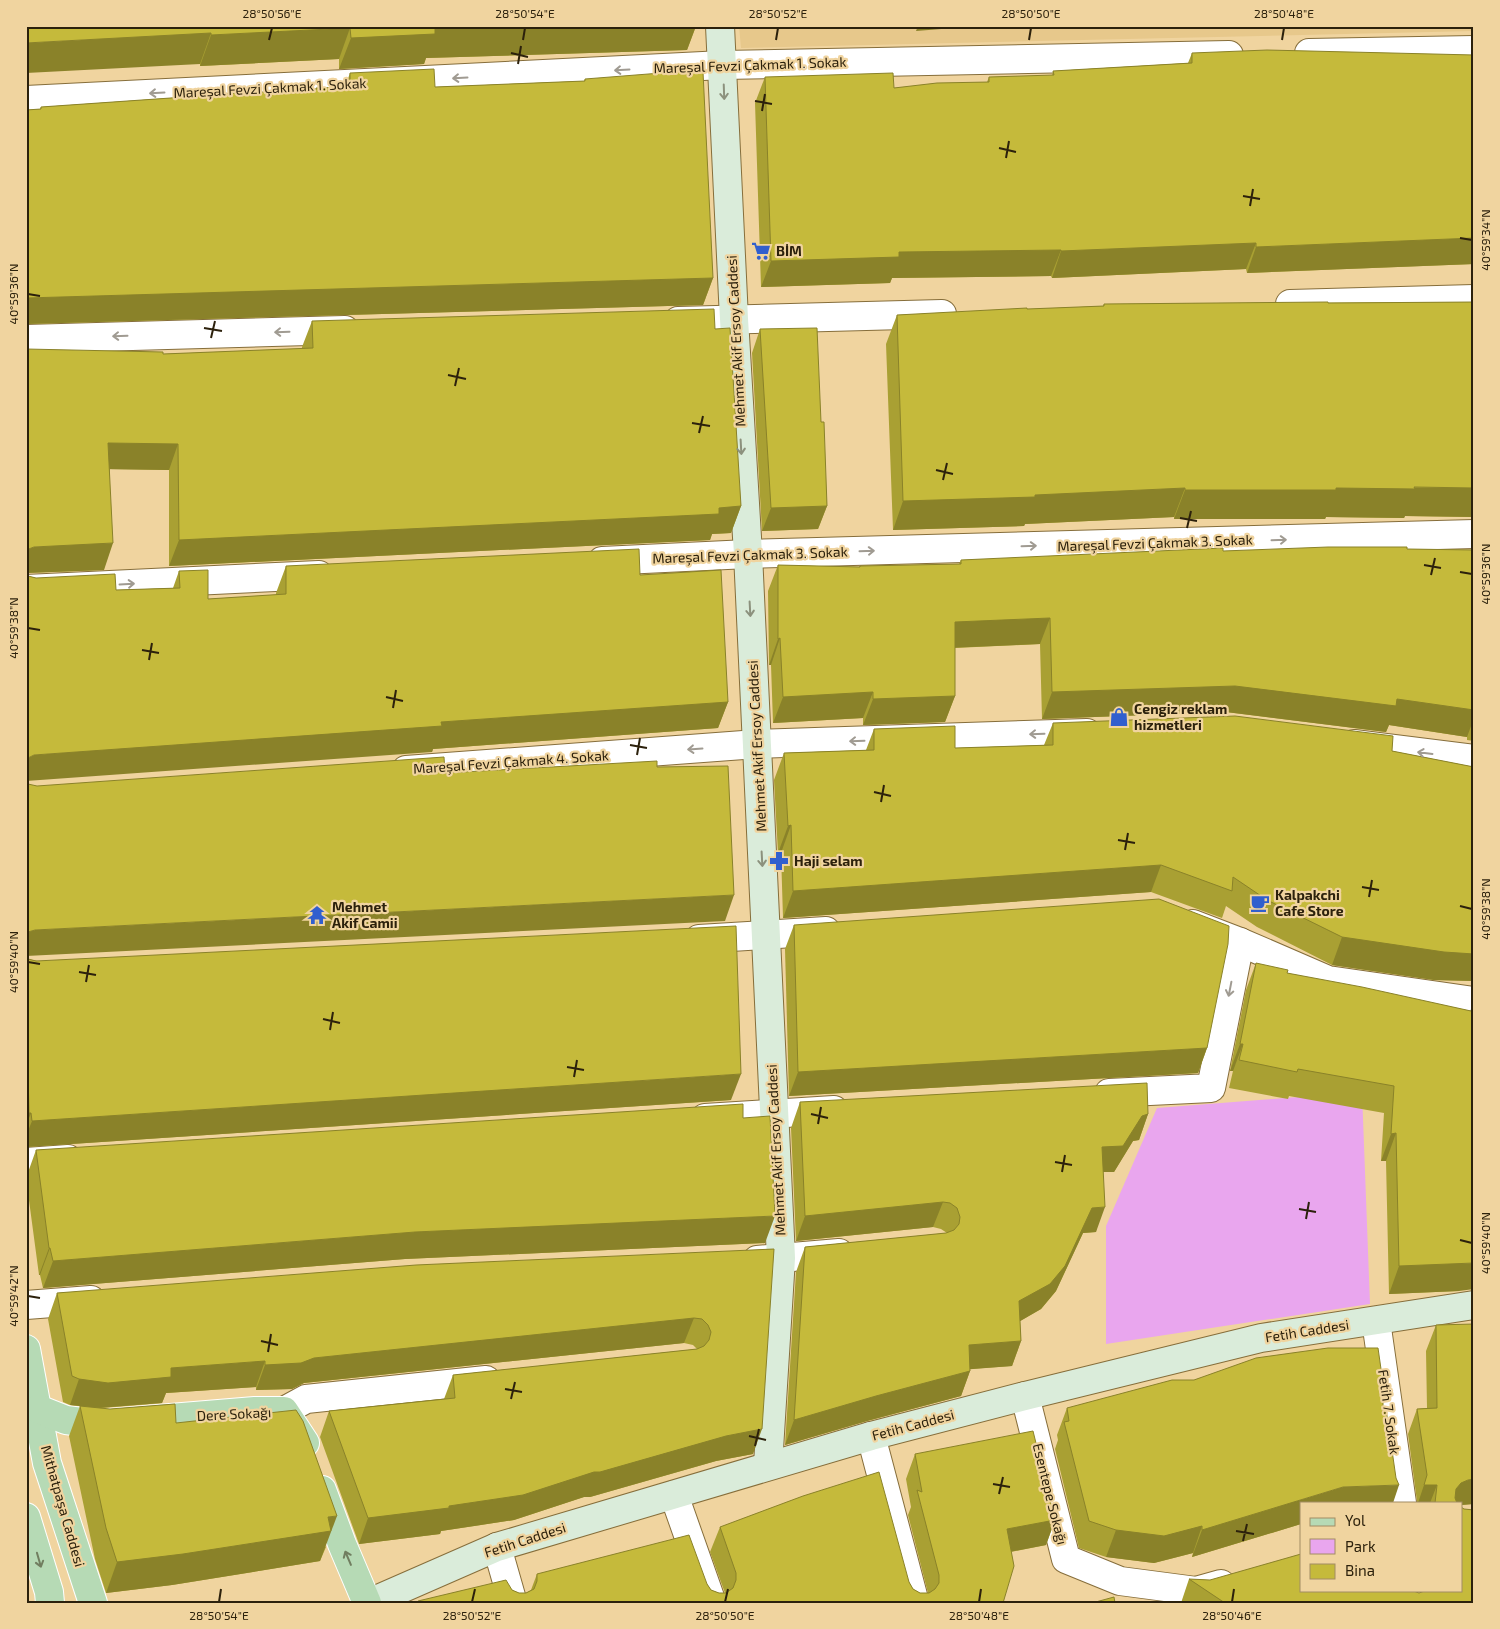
<svg xmlns="http://www.w3.org/2000/svg" width="1500" height="1629" font-family="'Exo 2',sans-serif">
  <rect width="100%" height="100%" fill="#f0d49f"/>
  <path fill="#e7c88b" d="M739,26H1474V31L741,48Z"/>
  <path fill="#e9a6ee" d="M1362,1092L1370,1304L1106,1344V1226L1157,1108Z"/>
  <g fill="none" stroke-linecap="round" stroke-linejoin="round">
    <g stroke="#866e3b" stroke-width="30">
      <g id="street">
        <path d="M1309,53L1474,50"/>
        <path d="M26,100L723,65L1229,55"/>
        <path d="M1290,304L1474,299"/>
        <path d="M678,321L942,314"/>
        <path d="M26,339L345,330"/>
        <path d="M602,561L748,554L1474,534"/>
        <path d="M26,589L319,575"/>
        <path d="M1354,744L1474,759"/>
        <path d="M406,770L757,744L1087,733"/>
        <path d="M1193,924L1240,942L1328,980L1474,1001"/>
        <path d="M699,939L826,931"/>
        <path d="M1109,1093L1211,1088L1240,942"/>
        <path d="M705,1118L834,1110"/>
        <path d="M26,1162L68,1159"/>
        <path d="M757,1260L839,1253"/>
        <path d="M26,1305L91,1300"/>
        <path d="M1376,1321L1402,1503"/>
        <path d="M1025,1396L1066,1559L1120,1581L1196,1591L1221,1584"/>
        <path d="M284,1411L306,1399L486,1380"/>
        <path d="M871,1436L915,1603"/>
        <path d="M674,1495L712,1603"/>
        <path d="M497,1547L513,1603"/>
      </g>
    </g>
    <g stroke="#866e3b" stroke-width="30">
      <g id="secondary">
        <path d="M720,26L734,319L748,554L781,1258L768,1465"/>
        <path d="M369,1603L497,1547L871,1436L1025,1396L1261,1338L1474,1305"/>
      </g>
    </g>
    <g stroke="#fff" stroke-width="30">
      <g id="primary">
        <path d="M26,1349L47,1463L93,1603"/>
        <path d="M38,1409L66,1420L98,1424L255,1411H284L305,1443"/>
        <path d="M322,1490L342,1544L367,1603"/>
        <path d="M26,1517L49,1592L50,1603"/>
      </g>
    </g>
    <use href="#street" stroke="#fff" stroke-width="28"/>
    <use href="#secondary" stroke="#daecda" stroke-width="28"/>
    <use href="#primary" stroke="#b6dab5" stroke-width="28"/>
  </g>
  <g fill="#a9a033">
    <path d="M26,26H696L687,50L426,58L424,64L339,69V59L200,66V64Z"/>
    <path d="M1192,53L1474,55V264L1247,273L1246,269L1052,278L1051,276L892,278L890,283L761,287L755,103L765,77L894,88L987,82L989,77L1052,76L1053,71L1188,63Z"/>
    <path d="M350,73L435,87L584,81L585,79L713,278L703,305L26,324V110L40,109L41,107L184,97L185,95L315,90L316,88L345,87Z"/>
    <path d="M1474,302V517L1405,516L1404,518L1326,517L1325,519H1174V517L1025,524L1024,526L893,530L886,344L897,315L1103,306L1104,304Z"/>
    <path d="M312,321L715,329L741,506L731,533L712,534L710,540L169,566V470L110,469L104,570L26,573L163,354L302,349V347Z"/>
    <path d="M760,329L821,422L827,506L818,529L762,531L752,353Z"/>
    <path d="M1407,549L1474,550V741L1467,740V737L1389,725L1386,732L1226,712L1042,719L1040,644L955,648V696L945,722L863,725V718L773,723L771,665H769L768,591L778,565L859,567L860,566L959,564L961,560L1223,551Z"/>
    <path d="M286,566L640,575L728,702L718,728L433,749L432,752L28,576L36,578L116,590L173,588L179,571L208,599L276,595V593Z"/>
    <path d="M1053,723L1392,751L1474,767V981L1434,980L1332,965L1257,927L1226,906L1222,918L1151,892L783,918L781,853H778L774,780L784,753L866,750L874,729L955,748L1044,745Z"/>
    <path d="M794,925L1207,1048L1198,1073L789,1096L785,949Z"/>
    <path d="M26,957L28,959L731,1100L26,1147Z"/>
    <path d="M1256,963L1287,973L1471,1011L1459,1291L1389,1294L1386,1161H1381L1384,1113L1289,1096L1288,1099L1229,1088L1233,1071H1230L1246,990Z"/>
    <path d="M800,1102L1148,1114L1139,1140L1133,1141L1114,1172H1103L1096,1232L1083,1233L1056,1291L1041,1309L1020,1321L1021,1341L1012,1366L970,1369V1371L961,1396L867,1421L785,1445L796,1272L805,1247L947,1233L941,1229L933,1227L796,1241L791,1128Z"/>
    <path d="M743,1118L765,1243L405,1259L43,1288L40,1275H39L26,1178L36,1150Z"/>
    <path d="M774,1249L753,1454L716,1461L590,1497H584L514,1520L441,1531L440,1534L359,1544L320,1437L329,1411L444,1399L453,1375L697,1349L693,1345L684,1343L304,1383L292,1389L256,1390V1387L166,1393L162,1403L101,1408L176,1423L326,1547L320,1561L172,1585L106,1593L95,1559L69,1436L80,1406L70,1405L63,1402L48,1319L57,1293Z"/>
    <path d="M1436,1325L1472,1504L1461,1505V1503H1417V1501L1408,1434L1417,1409L1427,1408L1426,1351Z"/>
    <path d="M1067,1408L1301,1503V1524L1192,1557L1193,1553L1154,1563L1106,1557L1079,1548L1055,1449L1058,1440L1057,1435Z"/>
    <path d="M915,1454L1055,1520L1046,1545L1011,1552L1003,1603H417L418,1601L512,1590L519,1593H526L531,1590L537,1574L707,1584L711,1590L719,1593H725L710,1552L720,1527L909,1582L913,1589L920,1593H928L908,1515L911,1507L906,1479Z"/>
    <path d="M1189,1579L1411,1591L1419,1593L1424,1591V1590H1461L1474,1603H1181Z"/>
  </g>
  <g fill="#8a8229">
    <path d="M478,26H696L687,50L426,58L424,64L339,69L351,38L435,28Z"/>
    <path d="M918,26H1056L954,28L916,31Z"/>
    <path d="M1257,26H1413L1256,29Z"/>
    <path d="M350,28L339,59L200,66L211,35Z"/>
    <path d="M211,33L200,64L26,73V43Z"/>
    <path d="M1474,238V264L1247,273L1256,247Z"/>
    <path d="M1256,243L1246,269L1052,278L1061,251Z"/>
    <path d="M1061,250L1051,276L892,278L890,283L761,287L771,261L899,252Z"/>
    <path d="M713,278L703,305L26,324V298Z"/>
    <path d="M108,443L178,444L169,470L99,469Z"/>
    <path d="M1185,488L1174,517L1025,524L1024,526L893,530L903,501Z"/>
    <path d="M1336,488H1474V517L1405,516L1404,518L1326,517L1325,519H1174L1185,490Z"/>
    <path d="M741,506L731,533L712,534L710,540L169,566L179,540Z"/>
    <path d="M827,506L818,529L762,531L771,508Z"/>
    <path d="M113,543L104,570L26,573V550L34,547Z"/>
    <path d="M1050,618L1040,644L946,648L955,622Z"/>
    <path d="M780,638L771,665H769L778,639Z"/>
    <path d="M1235,686L1397,699L1474,710V718L1467,737L1389,725L1386,732L1226,712L1042,719L1052,692Z"/>
    <path d="M873,692L863,718L773,723L783,697Z"/>
    <path d="M955,696L945,722L863,725L873,699Z"/>
    <path d="M728,702L718,728L433,749L432,752L26,781V759L34,755L441,722Z"/>
    <path d="M791,825L781,853H778L788,826Z"/>
    <path d="M1161,865L1151,892L783,918L793,891Z"/>
    <path d="M734,895L725,921L26,956V934L28,932L35,930Z"/>
    <path d="M1342,937L1474,954V981L1434,980L1332,965Z"/>
    <path d="M1240,1044H1243L1233,1071H1230Z"/>
    <path d="M1207,1048L1198,1073L789,1096L798,1072Z"/>
    <path d="M741,1074L731,1100L26,1147V1136L32,1121Z"/>
    <path d="M29,1113H31L26,1126V1120Z"/>
    <path d="M1148,1114L1139,1140L1133,1141L1114,1172H1093L1102,1147L1142,1116Z"/>
    <path d="M1396,1133L1386,1161H1381L1391,1134Z"/>
    <path d="M943,1202L933,1227L796,1241L805,1216Z"/>
    <path d="M1105,1207L1096,1232L1083,1233L1056,1291L1041,1309L1010,1327L1019,1301L1092,1208Z"/>
    <path d="M775,1216L765,1243L405,1259L43,1288L53,1261L415,1232Z"/>
    <path d="M49,1248H50L40,1275H39Z"/>
    <path d="M1474,1263V1289L1459,1291L1389,1294L1399,1266Z"/>
    <path d="M694,1318L684,1343L304,1383L292,1389L256,1390L265,1365L314,1358Z"/>
    <path d="M1021,1341L1012,1366L960,1370L969,1345Z"/>
    <path d="M265,1361L256,1387L166,1393L162,1403L98,1408L70,1405L79,1379L171,1368Z"/>
    <path d="M970,1371L961,1396L867,1421L785,1445L794,1420L876,1396Z"/>
    <path d="M762,1429L753,1454L716,1461L590,1497H584L514,1520L441,1531L440,1534L359,1544L368,1518L449,1506L726,1436Z"/>
    <path d="M1474,1479V1504L1461,1505V1503H1451L1456,1489L1461,1483L1468,1480Z"/>
    <path d="M1399,1485L1393,1503H1301V1524L1192,1557L1202,1530L1343,1487Z"/>
    <path d="M1424,1485H1437L1430,1503H1418Z"/>
    <path d="M337,1516L320,1561L172,1585L106,1593L117,1562L328,1517Z"/>
    <path d="M1055,1520L1046,1545L998,1554L1007,1529Z"/>
    <path d="M1202,1526L1193,1553L1154,1563L1106,1557L1116,1530Z"/>
  </g>
  <g fill="#c5ba3b" stroke="#8a8229">
    <path d="M26,26H478L435,28V34L351,38L350,28L211,35V33L26,43Z"/>
    <path d="M1267,50L1474,55V238L1256,247V243L1061,251V250L899,252V257L771,261L765,77L893,73L894,88L937,83L989,82V77L1054,75L1053,71L1192,63V53Z"/>
    <path d="M434,69L435,87L585,81V79L699,70V72H703L713,278L26,298V110L41,109V107L185,97V95L316,90V88L350,87V73Z"/>
    <path d="M1328,302V303L1474,302V488L1414,487L1415,489L1336,488V490H1185V488L1035,495V497L903,501L897,315L1027,308V309L1104,306V304Z"/>
    <path d="M714,309L715,329L730,328L741,506L719,508V514L179,540L178,444L108,443L113,543L34,547L26,550V349L163,352V354L313,348L312,321Z"/>
    <path d="M817,328L821,422H824L827,506L771,508L760,329Z"/>
    <path d="M1328,547H1407V549L1474,550V710L1397,699L1396,706L1235,686L1052,692L1050,618L955,622V696L873,699V692L783,697L780,638L778,639V565L860,567V566L961,564V560L1223,548V551Z"/>
    <path d="M639,549L640,575L721,570L728,702L441,722L442,726L34,755L26,759V574L28,576L36,578L115,574L116,590L180,588L179,571L208,570V599L286,594V566Z"/>
    <path d="M1235,716L1393,736L1392,751L1474,767V954L1444,952L1342,937L1267,900L1233,877L1232,891L1161,865L793,891L791,825L788,826L784,753L874,750V729L955,726V748L1053,745V723Z"/>
    <path d="M444,757L445,773L657,761V767L728,766L734,895L35,930L28,932L26,934V782L28,784L37,786Z"/>
    <path d="M1159,899L1229,926L1228,944L1207,1048L798,1072L794,925Z"/>
    <path d="M736,926L741,1074L32,1121L31,1113H29L28,1073H26V957L28,959L36,961Z"/>
    <path d="M1256,963L1288,970L1287,973L1362,987L1471,1011L1472,1007H1474V1263L1399,1266L1396,1133L1391,1134L1394,1086L1298,1069L1297,1072L1239,1060L1243,1044H1240Z"/>
    <path d="M1147,1083L1148,1114L1142,1116L1123,1146L1102,1147L1105,1207L1092,1208L1065,1266L1050,1284L1019,1301L1021,1341L969,1345L970,1371L876,1396L794,1420L805,1247L946,1233L954,1230L959,1224L960,1217L957,1208L950,1203L943,1202L805,1216L800,1102Z"/>
    <path d="M743,1104V1118L770,1116L775,1216L415,1232L53,1261L50,1248H49L36,1150Z"/>
    <path d="M774,1249L762,1429L726,1436L600,1472H594L523,1495L449,1506V1508L368,1518L329,1411L455,1398L453,1375L697,1349L704,1346L709,1340L711,1332L708,1325L702,1319L694,1318L314,1358L301,1363L265,1365V1361L171,1368V1377L108,1383L79,1379L72,1376L57,1293L416,1265Z"/>
    <path d="M1474,1324V1479L1468,1480L1461,1483L1456,1489L1455,1498L1457,1503H1435L1437,1485H1424L1427,1475L1417,1409L1437,1408L1436,1325Z"/>
    <path d="M1328,1348H1378L1383,1383V1409H1386L1396,1478L1399,1485L1343,1487L1202,1530V1526L1164,1536L1116,1530L1089,1521L1064,1422L1069,1421L1067,1408L1172,1380H1194L1256,1358Z"/>
    <path d="M175,1404L176,1423L296,1410L303,1421L337,1516L328,1517L331,1531L183,1554L117,1562L106,1528L80,1406L110,1409Z"/>
    <path d="M1033,1431L1055,1520L1007,1529L1014,1566L1003,1603H418V1601L506,1580L512,1590L519,1593H526L534,1589L537,1581V1574L689,1535L707,1584L711,1590L719,1593H726L733,1588L736,1580V1573L720,1527L803,1496L879,1472L909,1582L913,1589L920,1593H929L935,1589L939,1583V1575L917,1490L922,1492L915,1454Z"/>
    <path d="M1461,1507L1464,1509L1474,1510V1603H1225L1189,1579L1210,1580L1301,1554V1590H1411L1419,1593L1427,1590H1461Z"/>
    <path d="M1114,1597L1115,1603H1092Z"/>
  </g>
  <defs><path id="oneway-shaft" d="M-6 0H5M1.5-3L5.5 0L1.5 3" fill="none" stroke-width="1.6" stroke-linecap="round" stroke-linejoin="round" transform="scale(1.25)"/></defs>
  <g stroke="#a09b92">
    <use href="#oneway-shaft" transform="translate(622 70) rotate(177)"/>
    <use href="#oneway-shaft" transform="translate(460 78) rotate(177)"/>
    <use href="#oneway-shaft" transform="translate(157 93) rotate(177)"/>
    <use href="#oneway-shaft" transform="translate(282 332) rotate(178)"/>
    <use href="#oneway-shaft" transform="translate(120 336) rotate(178)"/>
    <use href="#oneway-shaft" transform="translate(1279 540) rotate(-2)"/>
    <use href="#oneway-shaft" transform="translate(1029 546) rotate(-2)"/>
    <use href="#oneway-shaft" transform="translate(867 551) rotate(-2)"/>
    <use href="#oneway-shaft" transform="translate(127 584) rotate(-3)"/>
    <use href="#oneway-shaft" transform="translate(1037 734) rotate(178)"/>
    <use href="#oneway-shaft" transform="translate(857 741) rotate(178)"/>
    <use href="#oneway-shaft" transform="translate(695 749) rotate(176)"/>
    <use href="#oneway-shaft" transform="translate(1425 753) rotate(-173)"/>
    <use href="#oneway-shaft" transform="translate(1230 989) rotate(101)"/>
  </g>
  <g stroke="#8c917d">
    <use href="#oneway-shaft" transform="translate(724 92) rotate(88)"/>
    <use href="#oneway-shaft" transform="translate(741 447) rotate(87)"/>
    <use href="#oneway-shaft" transform="translate(750 609) rotate(87)"/>
    <use href="#oneway-shaft" transform="translate(762 859) rotate(87)"/>
  </g>
  <g stroke="#717e60">
    <use href="#oneway-shaft" transform="translate(348 1558) rotate(-113)"/>
    <use href="#oneway-shaft" transform="translate(39 1560) rotate(74)"/>
  </g>
  <path fill="none" stroke="#2c210c" stroke-width="2" d="M269,40L272,28M523,40L525,28M776,40L778,28M1029,40L1031,28M1282,40L1284,28M511,53L528,57M518,64L521,46M755,101L772,104M762,111L765,94M999,148L1016,152M1006,158L1009,141M1243,196L1260,199M1250,206L1253,189M1460,238L1472,240M28,294L40,296M204,328L222,331M211,338L215,321M448,375L466,379M455,386L459,368M692,423L710,426M699,433L703,416M936,470L953,474M943,480L947,463M1180,518L1197,521M1187,528L1191,511M1424,565L1441,568M1460,572L1472,574M1431,575L1435,558M28,628L40,630M142,650L159,653M149,660L152,643M386,697L403,701M393,708L396,690M630,745L647,748M637,755L640,738M874,792L891,796M881,802L884,785M1118,840L1135,843M1125,850L1128,833M1362,887L1379,890M1369,897L1372,880M1460,906L1472,909M28,962L40,964M79,972L96,975M86,982L89,965M323,1019L340,1023M330,1030L333,1012M567,1067L584,1070M574,1077L577,1060M811,1114L828,1118M818,1124L821,1107M1055,1162L1072,1165M1062,1172L1065,1155M1299,1209L1316,1212M1306,1219L1309,1202M1460,1240L1472,1243M28,1296L40,1298M261,1341L278,1345M268,1352L271,1334M505,1389L522,1392M511,1399L515,1382M749,1436L766,1440M755,1446L759,1429M993,1484L1010,1487M999,1494L1003,1477M1236,1531L1254,1534M1243,1541L1247,1524M219,1602L221,1589M472,1602L475,1589M725,1602L728,1589M979,1602L981,1589M1232,1602L1234,1589"/>
  <defs>
    <g id="supermarket-bare" transform="scale(1.5)"><path d="M-6-5.5h2.5l.6 2H6L4.5 2H-2.5L-4.4-4H-6ZM-1.5 3.2a1.3 1.3 0 1 0 .1 0ZM3 3.2a1.3 1.3 0 1 0 .1 0Z" fill="#315fce" stroke="#f0d49f" stroke-width="2.5" paint-order="stroke"/></g>
    <g id="shop-bare" transform="scale(1.5)"><path d="M-5-2.5h2.3a2.7 3.5 0 0 1 5.4 0H5L5.5 6h-11ZM-1.5-2.5h3a1.5 2.3 0 0 0-3 0Z" fill="#315fce" stroke="#f0d49f" stroke-width="2.5" paint-order="stroke"/></g>
    <g id="pharmacy-bare" transform="scale(1.5)"><path d="M-2-6h4v4h4v4h-4v4h-4v-4h-4v-4h4Z" fill="#315fce" stroke="#f0d49f" stroke-width="2.5" paint-order="stroke"/></g>
    <g id="cafe-bare" transform="scale(1.5)"><path d="M-5.5-4.5H6V0H3Q3 3.5 0 3.5H-2.5Q-5.5 3.5-5.5 0ZM3-3.2v2h1.7v-2ZM-6 4.5H4V6H-6Z" fill="#315fce" stroke="#f0d49f" stroke-width="2.5" paint-order="stroke"/></g>
    <g id="temple-bare" transform="scale(1.5)"><path d="M0-6L5-2H3V0L6.5 2.5H4V6H1.5V3h-3V6H-4V2.5H-6.5L-3 0V-2H-5Z" fill="#315fce" stroke="#f0d49f" stroke-width="2.5" paint-order="stroke"/></g>
  </defs>
  <g fill-rule="evenodd">
    <use href="#supermarket-bare" x="761" y="251"/>
    <use href="#shop-bare" x="1119" y="717"/>
    <use href="#pharmacy-bare" x="779" y="861"/>
    <use href="#cafe-bare" x="1260" y="903"/>
    <use href="#temple-bare" x="317" y="915"/>
  </g>
  <g text-anchor="middle" stroke-width="4.5" stroke-linejoin="round" paint-order="stroke">
    <g font-size="14" fill="#2c210c" stroke="#f0d49f">
      <text transform="translate(750 65) rotate(-2)" y="5">Mareşal Fevzi Çakmak 1. Sokak</text>
      <text transform="translate(270 88) rotate(-3)" y="5">Mareşal Fevzi Çakmak 1. Sokak</text>
      <text transform="translate(736 341) rotate(-93)" y="5">Mehmet Akif Ersoy Caddesi</text>
      <text transform="translate(1155 543) rotate(-2)" y="5">Mareşal Fevzi Çakmak 3. Sokak</text>
      <text transform="translate(750 555) rotate(-2)" y="5">Mareşal Fevzi Çakmak 3. Sokak</text>
      <text transform="translate(757 746) rotate(-93)" y="5">Mehmet Akif Ersoy Caddesi</text>
      <text transform="translate(511 762) rotate(-4)" y="5">Mareşal Fevzi Çakmak 4. Sokak</text>
      <text transform="translate(776 1150) rotate(-93)" y="5">Mehmet Akif Ersoy Caddesi</text>
      <text transform="translate(1307 1331) rotate(-9)" y="5">Fetih Caddesi</text>
      <text transform="translate(1389 1412) rotate(82)" y="5">Fetih 7. Sokak</text>
      <text transform="translate(234 1414) rotate(-3)" y="5">Dere Sokağı</text>
      <text transform="translate(913 1425) rotate(-15)" y="5">Fetih Caddesi</text>
      <text transform="translate(1050 1494) rotate(76)" y="5">Esentepe Sokağı</text>
      <text transform="translate(63 1506) rotate(74)" y="5">Mithatpaşa Caddesi</text>
      <text transform="translate(525 1540) rotate(-18)" y="5">Fetih Caddesi</text>
    </g>
    <g font-size="14" font-weight="bold" fill="#2c210c" stroke="#f0d49f" text-anchor="start">
      <text x="776" y="256">BİM</text>
      <text x="1134" y="714">Cengiz reklam<tspan x="1134" dy="16">hizmetleri</tspan></text>
      <text x="794" y="866">Haji selam</text>
      <text x="1275" y="900">Kalpakchi<tspan x="1275" dy="16">Cafe Store</tspan></text>
      <text x="332" y="912">Mehmet<tspan x="332" dy="16">Akif Camii</tspan></text>
    </g>
  </g>
  <rect width="1500" height="1629" fill="none" stroke="#f0d49f" stroke-width="55"/>
  <rect x="1300" y="1502" width="162" height="90" fill="#f0d49f" stroke="#a28c64"/>
  <rect x="1310" y="1518" width="25" height="8" fill="#b6dab5" stroke="#a28c64"/>
  <text x="1345" y="1526" font-size="15" fill="#2c210c">Yol</text>
  <rect x="1310" y="1539" width="25" height="15" fill="#e9a6ee" stroke="#a28c64"/>
  <text x="1345" y="1552" font-size="15" fill="#2c210c">Park</text>
  <rect x="1310" y="1564" width="25" height="15" fill="#c5ba3b" stroke="#a28c64"/>
  <text x="1345" y="1576" font-size="15" fill="#2c210c">Bina</text>
  <rect x="28" y="28" width="1444" height="1574" fill="none" stroke="#2c210c" stroke-width="2"/>
  <g font-size="12" text-anchor="middle" fill="#2c210c">
    <text x="272" y="18">28°50'56"E</text>
    <text x="525" y="18">28°50'54"E</text>
    <text x="778" y="18">28°50'52"E</text>
    <text x="1031" y="18">28°50'50"E</text>
    <text x="1284" y="18">28°50'48"E</text>
    <text transform="translate(1486 240) rotate(-90)" y="4">40°59'34"N</text>
    <text transform="translate(14 294) rotate(-90)" y="4">40°59'36"N</text>
    <text transform="translate(1486 574) rotate(-90)" y="4">40°59'36"N</text>
    <text transform="translate(14 628) rotate(-90)" y="4">40°59'38"N</text>
    <text transform="translate(1486 909) rotate(-90)" y="4">40°59'38"N</text>
    <text transform="translate(14 962) rotate(-90)" y="4">40°59'40"N</text>
    <text transform="translate(1486 1243) rotate(-90)" y="4">40°59'40"N</text>
    <text transform="translate(14 1296) rotate(-90)" y="4">40°59'42"N</text>
    <text x="219" y="1620">28°50'54"E</text>
    <text x="472" y="1620">28°50'52"E</text>
    <text x="725" y="1620">28°50'50"E</text>
    <text x="979" y="1620">28°50'48"E</text>
    <text x="1232" y="1620">28°50'46"E</text>
  </g>
</svg>
